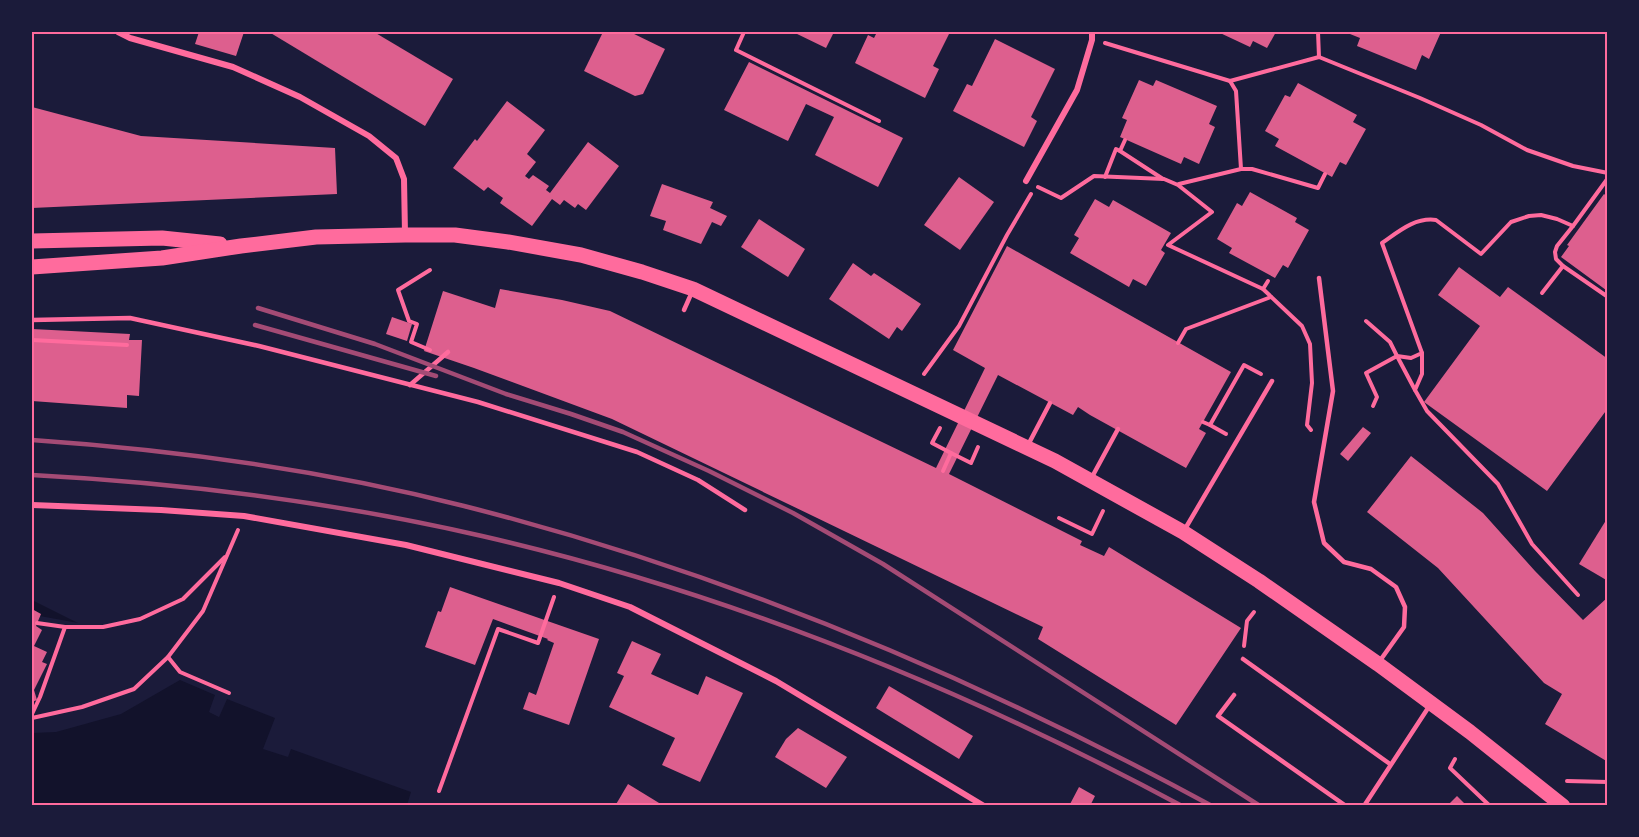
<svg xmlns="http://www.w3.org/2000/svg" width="1639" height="837" font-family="'Golos Text',sans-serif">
  <rect width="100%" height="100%" fill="#1b1b3a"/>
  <g fill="#12122b">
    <path d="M32,600L78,623L40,616L41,614L32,609Z"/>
    <path d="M180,680L215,695L209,712L219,717L227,699L275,718L263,749L288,757L291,749L411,792L407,805H32V733L56,732L121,714Z"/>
  </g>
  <g fill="#dd5f8e">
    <path d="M199,32H244L236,56L195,44Z"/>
    <path d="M269,32H374L453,79L425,126Z"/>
    <path d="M603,32H630L665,49L643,94L635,96L584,71Z"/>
    <path d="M793,32H834L826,48Z"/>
    <path d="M877,32H950L933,66L939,69L925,98L855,63L868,35L874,38Z"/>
    <path d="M1218,32H1276L1267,48L1253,41L1250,47Z"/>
    <path d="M1345,32H1441L1429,59L1422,55L1416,70L1357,46L1360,38Z"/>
    <path d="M995,39L1055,69L1031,117L1037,121L1024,147L953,111L967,84L972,86Z"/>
    <path d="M749,62L903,138L878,187L815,155L834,117L806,104L788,141L724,110Z"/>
    <path d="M1139,80L1153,86L1156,80L1217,106L1209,124L1215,127L1199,164L1184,157L1181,164L1120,137L1127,120L1122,118Z"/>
    <path d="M1298,83L1357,115L1353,122L1366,129L1346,165L1340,162L1332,177L1275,146L1279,139L1265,131L1285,95L1290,97Z"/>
    <path d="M507,101L545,130L527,154L536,162L525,176L529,179L533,175L549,186L546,190L550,193L588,142L619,166L586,210L578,204L575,208L564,200L560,205L552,199L532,226L500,203L503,198L488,187L484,191L453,168L475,139L477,141Z"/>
    <path d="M32,107L141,136L335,148L337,194L32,208Z"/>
    <path d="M959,177L994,202L960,250L924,225Z"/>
    <path d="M662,184L713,202L710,208L727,216L721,226L712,222L701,244L663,230L666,221L650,216Z"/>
    <path d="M1250,192L1297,218L1295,222L1309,230L1288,268L1283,265L1275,278L1229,253L1232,248L1217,239L1237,203L1242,206Z"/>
    <path d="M1604,194L1608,197V287L1606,290L1561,257L1569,246L1567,245Z"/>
    <path d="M1095,199L1109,207L1113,200L1171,233L1161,250L1165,253L1146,286L1133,279L1129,287L1070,253L1079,238L1074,235Z"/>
    <path d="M759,219L805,249L788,277L741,247Z"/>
    <path d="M1007,246L1231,372L1199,429L1206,433L1186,468L1090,415L1078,407L1073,415L998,375L949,474L1082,541L1080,545L1104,556L1109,547L1241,628L1176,725L1038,639L1043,627L612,419L474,368L424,351L443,291L495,308L500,289L562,300L610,311L936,468L985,368L953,350Z"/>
    <path d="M853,263L871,276L874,273L921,304L902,331L897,327L889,339L829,299Z"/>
    <path d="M1459,267L1500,297L1508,287L1608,359V408L1547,491L1424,402L1480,326L1438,295Z"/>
    <path d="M392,317L412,324L407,341L386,334Z"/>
    <path d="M32,329L130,334L129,340H142L139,396L127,395V408L32,401Z"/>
    <path d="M1363,427L1371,433L1348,461L1340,454Z"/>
    <path d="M1411,456L1483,513L1535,571L1583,620L1608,597V762L1545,724L1562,694L1544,683L1438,568L1367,512Z"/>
    <path d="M1608,517V581L1579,564Z"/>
    <path d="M450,587L599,639L569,725L523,709L529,692L536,695L554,643L547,640L548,639L493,619L475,665L425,647L438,611L441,612Z"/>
    <path d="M32,609L41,614L36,626L42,630L34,646L47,652L42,662L47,664L34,690L37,700L32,702Z"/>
    <path d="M632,641L661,654L651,674L698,695L706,676L743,693L700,782L662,765L675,738L609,707L624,676L617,673Z"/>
    <path d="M889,686L973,736L959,759L876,708Z"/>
    <path d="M798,728L847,757L826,788L775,757L786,739Z"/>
    <path d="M628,784L664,806H615Z"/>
    <path d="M1079,787L1095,796L1091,804L1093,806H1069Z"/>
    <path d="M1457,796L1467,806H1447Z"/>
  </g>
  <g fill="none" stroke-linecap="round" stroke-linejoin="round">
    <g stroke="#ff6b9d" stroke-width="4">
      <path d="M744,32L736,50L879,121"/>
      <path d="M1318,32L1319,57"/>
      <path d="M1105,43L1230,81L1319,57L1420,98L1481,125L1527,150L1573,166L1608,173"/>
      <path d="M1230,81L1236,91L1241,169"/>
      <path d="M1125,140L1120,151L1163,179"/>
      <path d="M1105,177L1116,149L1120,151"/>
      <path d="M1179,184L1241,169H1252L1318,188L1325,174"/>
      <path d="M1038,187L1061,198L1094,176L1164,179L1178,185L1212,212L1168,245L1263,289L1302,326L1310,344L1312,383L1307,425L1311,430"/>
      <path d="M1573,226L1557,246L1555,252L1556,259L1563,266L1608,297"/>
      <path d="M430,270L398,290L409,321L417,324L411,342L430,350"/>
      <path d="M1263,289L1268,281"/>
      <path d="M1542,293L1563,266"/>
      <path d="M1366,321L1390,342L1397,356L1411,358L1422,353L1382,243C1398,232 1415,217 1436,220L1481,254L1511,222L1529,216L1541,215L1557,219L1573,226L1608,178"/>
      <path d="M32,340L127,345"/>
      <path d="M1178,343L1186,329L1271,297"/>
      <path d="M1422,353V374L1415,390L1427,411L1498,484L1532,544L1578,595"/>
      <path d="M924,374L959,326L1007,235L1031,194"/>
      <path d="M1373,406L1377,397L1366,373L1397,356L1415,390"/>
      <path d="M1203,422L1210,425L1244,365L1261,374"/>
      <path d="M1210,425L1226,434"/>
      <path d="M940,428L932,443L951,453L943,471"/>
      <path d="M951,453L971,463L978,447"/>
      <path d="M1059,518L1092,534L1103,511"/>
      <path d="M37,623L65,627H103L140,619L183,599L225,557"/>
      <path d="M1244,646L1247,621L1254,612"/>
      <path d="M168,657L180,672L229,693"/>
      <path d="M32,714L40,697L65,627"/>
      <path d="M32,718L82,707L134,689L168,657L203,611L238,530"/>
      <path d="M1455,759L1450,768L1490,806"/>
      <path d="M1567,781L1608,782"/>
      <path d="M439,791L498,629L538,643L554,597"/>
    </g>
    <g stroke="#ff6b9d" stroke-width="4.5">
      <path d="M1319,278L1333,391L1314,502L1324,543L1344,562L1371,569L1396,587L1405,607L1404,627L1379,662"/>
      <path d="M684,310L692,292"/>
      <path d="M32,320L130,318L259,346L478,402L637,452L698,480L745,510"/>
      <path d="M410,385L448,352"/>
      <path d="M1028,445L1050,403"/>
      <path d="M1092,477L1118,429"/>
      <path d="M1185,529L1272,381"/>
      <path d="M1243,659L1390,764"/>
      <path d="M1234,695L1218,716L1346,806"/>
      <path d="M1364,806L1430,705"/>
    </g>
    <g stroke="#ff6b9d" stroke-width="6">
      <path d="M118,32L130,38L233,67L300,97L369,136L396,158L404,179L405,234"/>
      <path d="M1026,181L1077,90L1092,40V32"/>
      <path d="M32,505L161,510L244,516L406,545L559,583L630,607L776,681L984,806"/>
    </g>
    <g stroke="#ff6b9d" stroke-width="15">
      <path d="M32,241L162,238L220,244"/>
      <path d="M32,267L162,258L241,246L316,237L405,235H455L508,242L581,255L642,272L693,289L1055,461L1183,532L1259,581L1378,664L1470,732L1563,806"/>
    </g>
    <g stroke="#a44b75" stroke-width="4.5">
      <path d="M258,308L375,344L506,394L571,414L623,432L709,471L793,513L883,564L1260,806"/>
      <path d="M255,325L436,376"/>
      <path d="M32,440C177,450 323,470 464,506C725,572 976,678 1212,806"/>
      <path d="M32,475C183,483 334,502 482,536C726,592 962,688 1182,806"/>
    </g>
  </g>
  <rect width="1639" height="837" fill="none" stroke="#1b1b3a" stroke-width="66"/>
  <rect x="33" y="33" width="1573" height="771" fill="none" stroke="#ff6b9d" stroke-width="2"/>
</svg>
